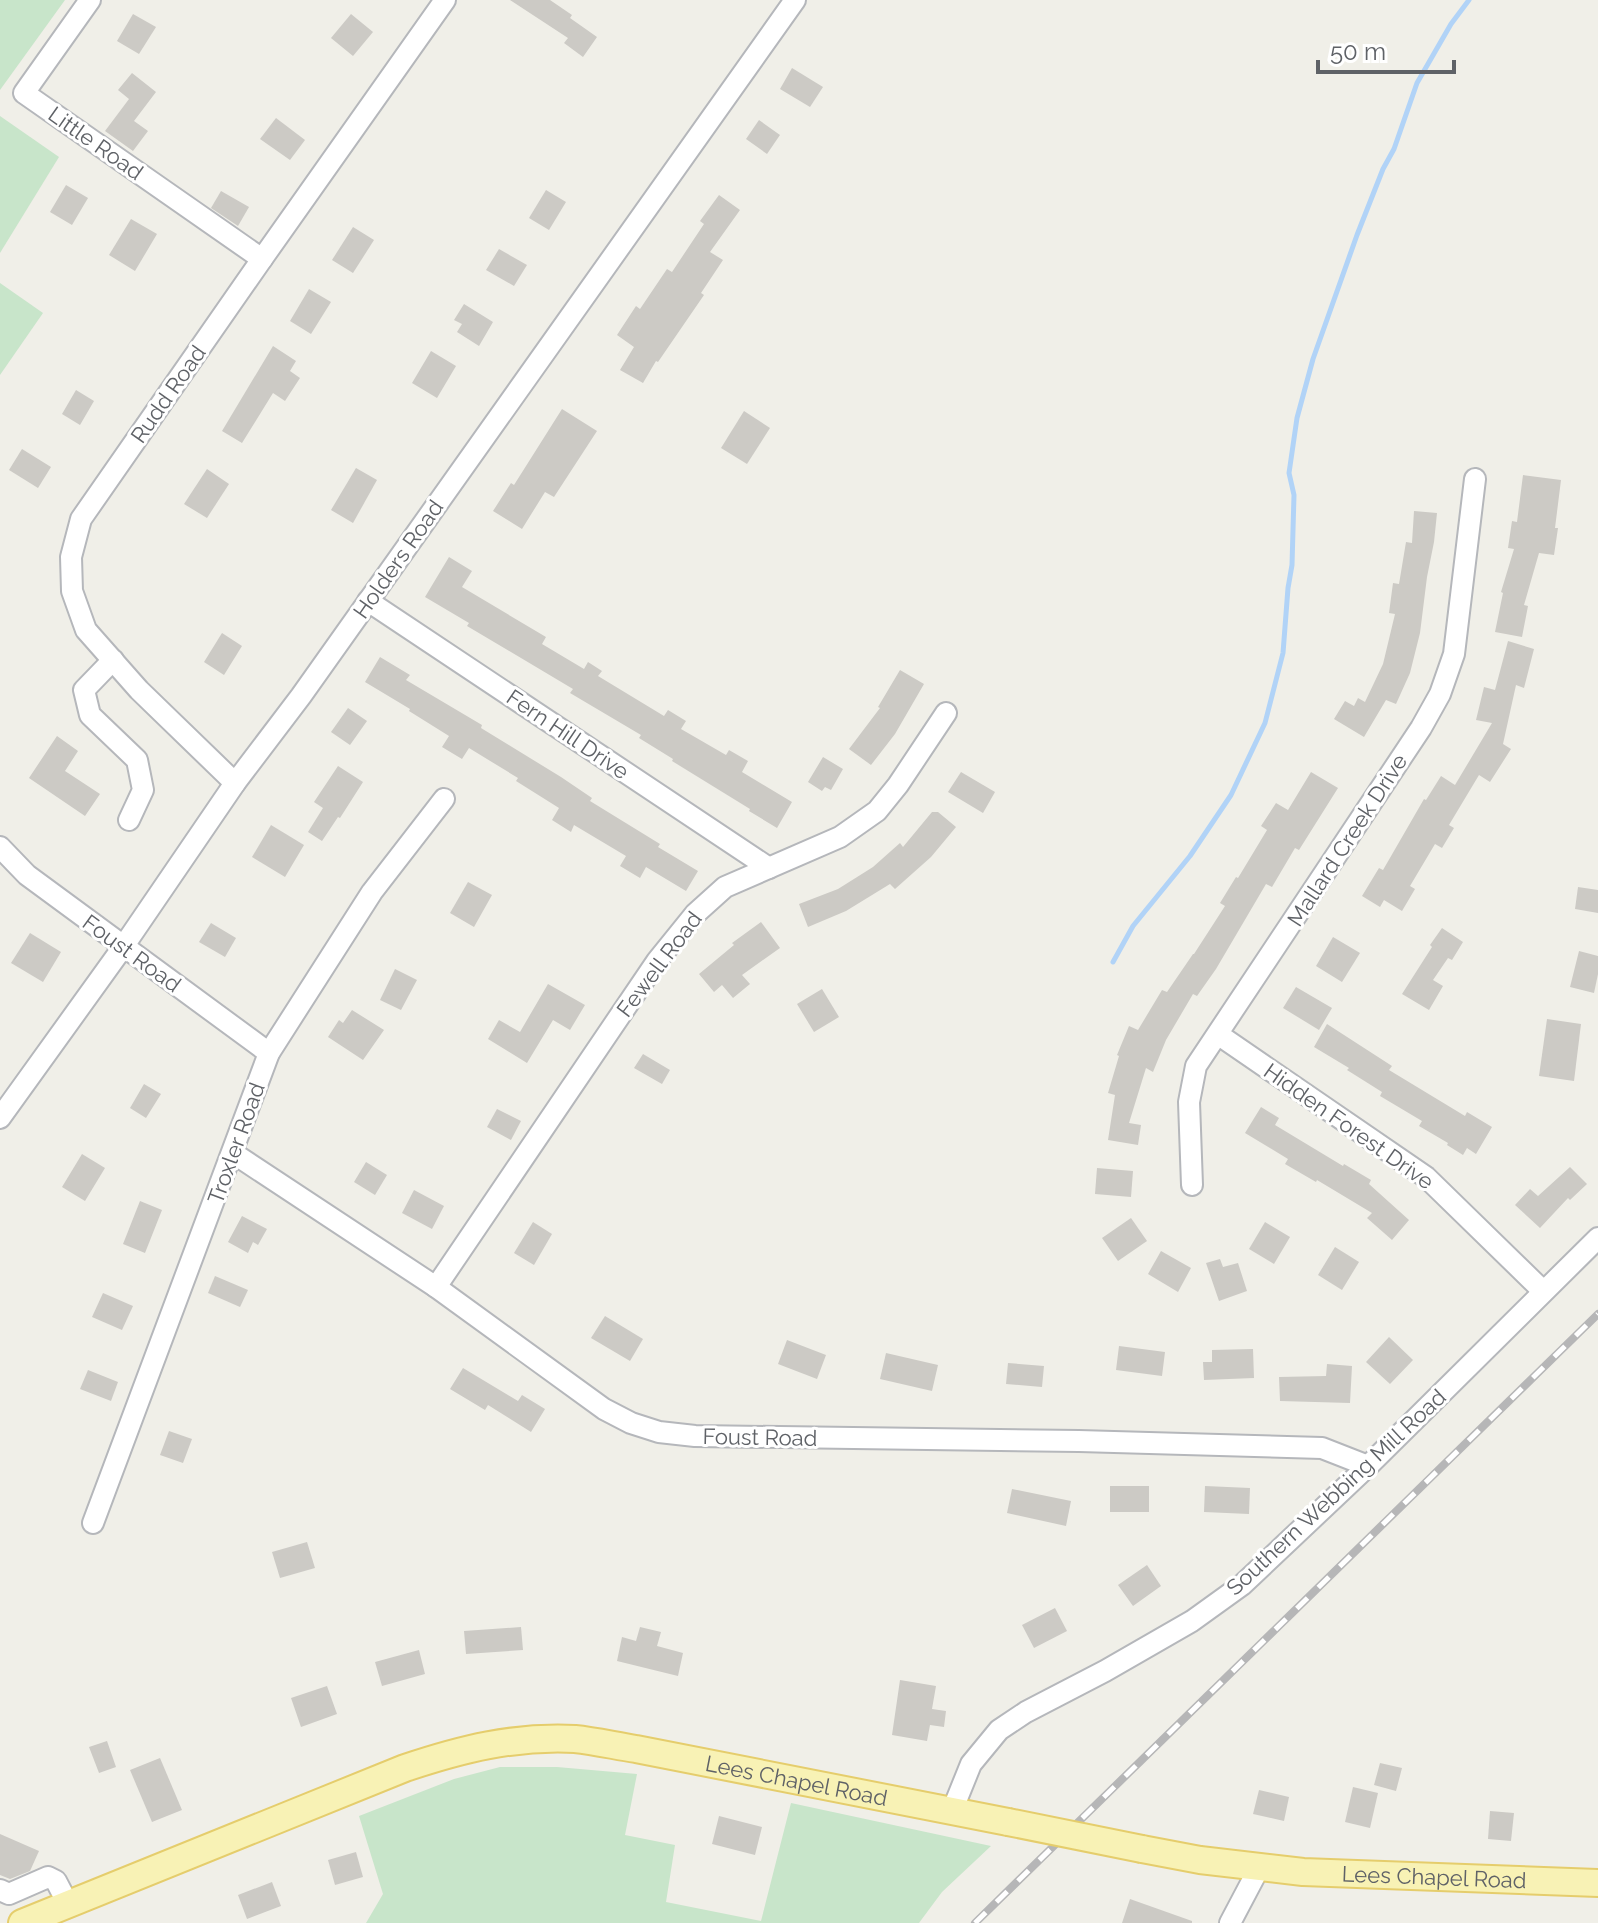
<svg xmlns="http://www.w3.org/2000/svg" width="1598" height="1923" font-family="Raleway,sans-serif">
  <rect width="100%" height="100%" fill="#f0efe8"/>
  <g fill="#c8e5ca">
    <path d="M0,0H65L0,90Z"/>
    <path d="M0,116L59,157L0,253Z"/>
    <path d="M0,283L43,313L0,375Z"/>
    <path d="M500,1767H557L637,1774L625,1835L675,1845L666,1902L761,1921L791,1803L991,1846L942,1892L919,1923H366L383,1894L359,1816L454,1779Z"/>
  </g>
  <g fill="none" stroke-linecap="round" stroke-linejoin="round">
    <path stroke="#b1d3f7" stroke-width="5" d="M1113,962L1133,926L1190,856L1231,795L1265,723L1283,653L1288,588L1292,565L1294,495L1289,473L1297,418L1313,359L1357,235L1383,169L1394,149L1417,83L1451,24L1469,0"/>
  </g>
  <g fill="#cccac5">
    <path d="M510,0H550L572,15L570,18L597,37L583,57L564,43L568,38Z"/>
    <path d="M133,14L156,27L139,54L117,41Z"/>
    <path d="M351,14L373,32L353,56L331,38Z"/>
    <path d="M792,68L823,87L810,107L780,89Z"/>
    <path d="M132,73L156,92L134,121L148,131L133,151L105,131L129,99L118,90Z"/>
    <path d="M276,118L305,140L290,160L260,139Z"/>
    <path d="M759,120L780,135L767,154L746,139Z"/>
    <path d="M66,185L88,198L72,225L50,212Z"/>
    <path d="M546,190L566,202L549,230L529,218Z"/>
    <path d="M221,191L249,207L238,226L211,208Z"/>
    <path d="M719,195L740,210L710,252L723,260L701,293L704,295L658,362L656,361L643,383L620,370L634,347L617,335L636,306L640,309L667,269L672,272L704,224L700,221Z"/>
    <path d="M131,219L157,234L135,271L109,255Z"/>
    <path d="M353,227L374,240L353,273L332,260Z"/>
    <path d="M499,249L527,265L514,286L486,270Z"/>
    <path d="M309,289L331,302L311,334L290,321Z"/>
    <path d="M464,304L493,322L479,346L457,332L462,324L454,320Z"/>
    <path d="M273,346L296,361L290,371L300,378L285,401L273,393L242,443L222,431Z"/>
    <path d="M431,351L456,366L437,398L412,383Z"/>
    <path d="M76,390L94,401L80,425L62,414Z"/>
    <path d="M562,409L597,431L554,497L545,492L522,529L493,511L511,483L514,485Z"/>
    <path d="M744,411L770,428L747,464L721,448Z"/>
    <path d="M22,449L51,467L38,488L9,470Z"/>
    <path d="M356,468L377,480L353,523L331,510Z"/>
    <path d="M207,469L229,484L207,518L184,504Z"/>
    <path d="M1523,475L1561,480L1555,528H1558L1554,555L1539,553L1524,605L1528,606L1522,637L1495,632L1503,593L1501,592L1514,549L1508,548L1512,521L1517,522Z"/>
    <path d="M1414,511L1437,513L1434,542L1427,577L1420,633L1410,673L1396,704L1386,700L1364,737L1334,719L1345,701L1354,706L1358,698L1365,702L1383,664L1395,614L1389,613L1393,583L1399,584L1406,542L1412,543Z"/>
    <path d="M449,557L472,571L462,587L546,637L542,644L584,669L588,662L602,671L598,676L664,716L668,710L686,721L681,729L726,755L729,750L748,761L742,772L792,802L777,828L749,811L750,809L672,761L673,759L639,738L641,735L570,693L573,689L467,626L469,623L425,597Z"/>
    <path d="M222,633L242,646L224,675L204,662Z"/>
    <path d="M1508,641L1534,649L1524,688L1516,685L1503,744L1511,749L1490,782L1479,775L1449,825L1454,828L1442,848L1435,844L1410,886L1415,889L1402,911L1384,900L1380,907L1362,896L1379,868L1383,870L1424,799L1426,800L1441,776L1455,785L1492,723L1476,720L1484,687L1495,690Z"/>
    <path d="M380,657L410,675L406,680L482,725L481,728L561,777L592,798L590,801L660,844L658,847L698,871L686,891L646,867L640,878L620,866L626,856L574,825L571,832L552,820L559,808L516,781L518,778L469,748L462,759L442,747L449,736L409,711L410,709L365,682Z"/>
    <path d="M900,670L924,684L895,734L871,765L849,749L880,708L878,707Z"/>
    <path d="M348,708L367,721L350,745L331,732Z"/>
    <path d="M57,736L78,751L65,771L100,794L85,816L29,778Z"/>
    <path d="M823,757L843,769L831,790L825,787L822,791L808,782Z"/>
    <path d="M338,766L363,782L340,818L338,817L322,841L308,832L323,808L314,802Z"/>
    <path d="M961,772L995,792L983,813L948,792Z"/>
    <path d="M1311,772L1338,788L1299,850L1295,848L1272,887L1266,884L1216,969L1197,996L1193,994L1166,1040L1153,1072L1146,1068L1129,1123L1141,1125L1138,1145L1108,1140L1115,1095L1108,1093L1119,1056L1117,1055L1129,1026L1138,1030L1162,990L1167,992L1193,954H1194L1225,906L1220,903L1236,877L1238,878L1267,830L1261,826L1276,803L1288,810Z"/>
    <path d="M932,812H938L956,827L931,857L895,889L890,884L846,911L808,927L799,904L838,889L873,867L900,843L903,847Z"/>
    <path d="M271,825L304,845L285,877L252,857Z"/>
    <path d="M468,882L492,895L474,927L450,913Z"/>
    <path d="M1578,887L1598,890V913L1575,909Z"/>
    <path d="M761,922L780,948L742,975L750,984L733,998L722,985L714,992L699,974L734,945L732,943Z"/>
    <path d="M211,923L236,938L225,957L199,942Z"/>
    <path d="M1442,928L1463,942L1452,960L1448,958L1433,980L1443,986L1429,1010L1402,994L1432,947L1430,945Z"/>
    <path d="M30,933L61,952L43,982L11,963Z"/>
    <path d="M1333,937L1360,953L1342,982L1316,966Z"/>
    <path d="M1579,951L1598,956V974L1594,993L1570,987Z"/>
    <path d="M395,969L417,980L401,1010L380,1000Z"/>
    <path d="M548,984L585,1005L570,1030L553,1020L527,1063L488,1039L499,1020L520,1032Z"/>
    <path d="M1296,987L1332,1008L1319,1030L1283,1008Z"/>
    <path d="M822,989L839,1017L814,1032L797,1004Z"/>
    <path d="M352,1010L384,1030L363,1060L328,1037L339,1020L343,1023Z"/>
    <path d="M1547,1019L1581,1024L1574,1081L1539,1076Z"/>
    <path d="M1327,1024L1392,1066L1389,1070L1465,1116L1467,1112L1492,1127L1476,1154L1467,1148L1463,1155L1447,1145L1448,1143L1419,1126L1422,1121L1380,1096L1382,1092L1347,1070L1349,1068L1314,1047Z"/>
    <path d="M643,1054L670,1070L662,1084L634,1068Z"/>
    <path d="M144,1084L161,1094L146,1118L130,1108Z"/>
    <path d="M1261,1107L1279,1118L1275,1125L1343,1166L1344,1164L1371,1180L1369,1184L1409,1220L1392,1240L1367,1218L1372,1213L1317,1180L1316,1182L1285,1164L1288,1159L1245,1133Z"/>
    <path d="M497,1109L521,1121L511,1140L487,1127Z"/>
    <path d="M82,1154L105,1168L85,1201L62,1187Z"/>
    <path d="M366,1162L387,1175L375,1195L354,1182Z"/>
    <path d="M1570,1167L1587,1184L1570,1200L1568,1198L1540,1228L1515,1205L1530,1189L1538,1196Z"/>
    <path d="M1097,1168L1133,1171L1131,1197L1095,1194Z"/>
    <path d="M414,1190L444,1206L432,1229L402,1213Z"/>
    <path d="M140,1201L162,1210L145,1253L123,1244Z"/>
    <path d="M242,1216L267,1229L258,1245L253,1242L248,1253L228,1242Z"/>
    <path d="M1131,1218L1147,1241L1118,1261L1102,1238Z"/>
    <path d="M533,1222L552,1234L534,1265L514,1253Z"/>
    <path d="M1265,1222L1290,1237L1274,1264L1249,1249Z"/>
    <path d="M1335,1247L1359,1262L1342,1290L1318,1275Z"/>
    <path d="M1161,1251L1191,1268L1178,1292L1148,1274Z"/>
    <path d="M1220,1259L1223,1267L1238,1263L1247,1291L1219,1301L1206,1263Z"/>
    <path d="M215,1276L248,1290L240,1307L208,1293Z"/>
    <path d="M103,1293L133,1306L122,1330L92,1317Z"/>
    <path d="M605,1316L643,1339L630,1361L591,1338Z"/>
    <path d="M1389,1337L1413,1360L1390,1384L1366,1362Z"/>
    <path d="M787,1340L826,1355L817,1379L778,1364Z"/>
    <path d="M1119,1346L1165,1352L1162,1376L1116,1370Z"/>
    <path d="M1253,1349L1254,1378L1204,1380L1203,1362H1212V1350Z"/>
    <path d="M886,1353L938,1365L932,1391L880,1379Z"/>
    <path d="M1008,1363L1044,1366L1042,1387L1006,1384Z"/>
    <path d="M1327,1364L1352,1366L1350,1403L1280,1401L1279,1377L1326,1376Z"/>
    <path d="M463,1368L518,1401L522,1395L545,1409L531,1432L488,1405L485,1410L450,1389Z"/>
    <path d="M88,1370L118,1382L111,1401L80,1389Z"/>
    <path d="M169,1431L192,1439L183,1463L160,1455Z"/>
    <rect x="1110" y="1486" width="39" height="26"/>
    <path d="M1205,1486L1250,1488L1249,1514L1204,1512Z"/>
    <path d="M1012,1489L1071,1501L1066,1526L1007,1513Z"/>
    <path d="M307,1542L315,1568L280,1578L272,1552Z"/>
    <path d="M1147,1565L1161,1586L1133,1606L1118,1585Z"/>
    <path d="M1055,1608L1067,1631L1034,1648L1022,1625Z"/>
    <path d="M521,1627L523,1650L466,1654L464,1631Z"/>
    <path d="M640,1627L661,1632L657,1646L683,1653L678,1676L617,1661L622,1637L636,1641Z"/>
    <path d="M419,1650L425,1674L382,1686L375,1662Z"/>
    <path d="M900,1680L936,1686L932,1709L946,1711L944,1727L930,1725L927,1741L892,1735Z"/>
    <path d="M327,1686L337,1714L301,1727L291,1698Z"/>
    <path d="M107,1741L116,1767L99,1773L89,1747Z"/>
    <path d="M160,1758L182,1810L152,1822L130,1770Z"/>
    <path d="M1380,1763L1402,1768L1396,1791L1374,1785Z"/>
    <path d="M1353,1787L1378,1793L1370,1828L1345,1822Z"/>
    <path d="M1259,1790L1289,1797L1284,1821L1253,1814Z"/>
    <path d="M1490,1811L1514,1813L1511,1841L1488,1839Z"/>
    <path d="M719,1816L762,1827L755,1855L712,1844Z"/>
    <path d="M0,1834L39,1851L30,1871L10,1879L0,1875Z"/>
    <path d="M356,1852L363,1877L335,1885L328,1860Z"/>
    <path d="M272,1882L281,1906L247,1919L238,1895Z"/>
    <path d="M1130,1899L1192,1921V1923H1122Z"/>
  </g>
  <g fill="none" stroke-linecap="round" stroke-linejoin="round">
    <g stroke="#b5b7bb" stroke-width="24">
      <g id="minor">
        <path d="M90,0L24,93L262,259"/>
        <path d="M368,601L769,868"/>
        <path d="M113,660L84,690L90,715L137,760L143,790L129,820"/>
        <path d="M235,783L139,690L86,630L72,591L71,557L81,519L262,259L445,0"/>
        <path d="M0,847L27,875L269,1053"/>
        <path d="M1219,1035L1426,1177L1543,1291"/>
        <path d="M0,1118L123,947L235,783L301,696L795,0"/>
        <path d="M233,1153L436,1287L604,1409L631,1423L659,1432L695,1436L1079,1441L1322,1448L1368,1466"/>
        <path d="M1192,1185L1189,1102L1196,1066L1421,728L1440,694L1454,654L1475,479"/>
        <path d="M436,1287L657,961L695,914L725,887L840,837L877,811L898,785L946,713"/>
        <path d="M93,1523L269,1053L372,892L444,799"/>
        <path d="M952,1811L971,1764L999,1730L1026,1712L1105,1671L1192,1621L1242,1585L1368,1466L1598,1238"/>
        <path d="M0,1890L9,1894L48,1877L56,1881L68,1904"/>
        <path d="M1230,1923L1259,1868"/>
      </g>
    </g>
    <g stroke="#e5cd6c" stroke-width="30">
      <g id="major">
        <path id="s1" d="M1142,1849L1200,1860L1303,1872L1598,1883"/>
        <path id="s2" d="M22,1923L405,1768C462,1749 513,1736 575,1739C595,1741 616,1746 636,1749L1008,1822"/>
      </g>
    </g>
    <use href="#minor" stroke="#fff" stroke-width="20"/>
    <use href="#major" stroke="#f8f2b5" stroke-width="26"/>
    <g stroke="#b6b6b7" stroke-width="8">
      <path id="rail" d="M975,1923L1598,1314"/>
    </g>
    <use href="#rail" stroke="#fff" stroke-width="5" stroke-dasharray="15" stroke-linecap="butt"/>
    <g stroke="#e5cd6c" stroke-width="30" stroke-linecap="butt">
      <path id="major-bridge" d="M1008,1822L1142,1849"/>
    </g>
    <use href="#major-bridge" stroke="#f8f2b5" stroke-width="26"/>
  </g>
  <g text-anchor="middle" stroke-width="6" stroke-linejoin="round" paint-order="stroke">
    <g font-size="22" fill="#5f6267" stroke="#fff">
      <text transform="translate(96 143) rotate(35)" y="8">Little Road</text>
      <text transform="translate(168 394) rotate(-55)" y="8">Rudd Road</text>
      <text transform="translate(398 559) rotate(-55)" y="8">Holders Road</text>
      <text transform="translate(568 734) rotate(34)" y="8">Fern Hill Drive</text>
      <text transform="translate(1347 840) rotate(-57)" y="8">Mallard Creek Drive</text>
      <text transform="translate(132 953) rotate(36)" y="8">Foust Road</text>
      <text transform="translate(659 964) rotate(-53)" y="8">Fewell Road</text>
      <text transform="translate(1349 1126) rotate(35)" y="8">Hidden Forest Drive</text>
      <text transform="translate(236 1143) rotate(-70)" y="8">Troxler Road</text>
      <text transform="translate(760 1437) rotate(1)" y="8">Foust Road</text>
      <text transform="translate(1336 1492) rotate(-43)" y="8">Southern Webbing Mill Road</text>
      <text dy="8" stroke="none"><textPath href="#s2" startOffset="812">Lees Chapel Road</textPath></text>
      <text dy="8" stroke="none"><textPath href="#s1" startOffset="294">Lees Chapel Road</textPath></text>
    </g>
  </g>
  <path d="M1318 60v12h136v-12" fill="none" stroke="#5f6267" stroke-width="4"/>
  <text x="1330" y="60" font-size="24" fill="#5f6267" stroke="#ffffff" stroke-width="6" paint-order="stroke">50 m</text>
</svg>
